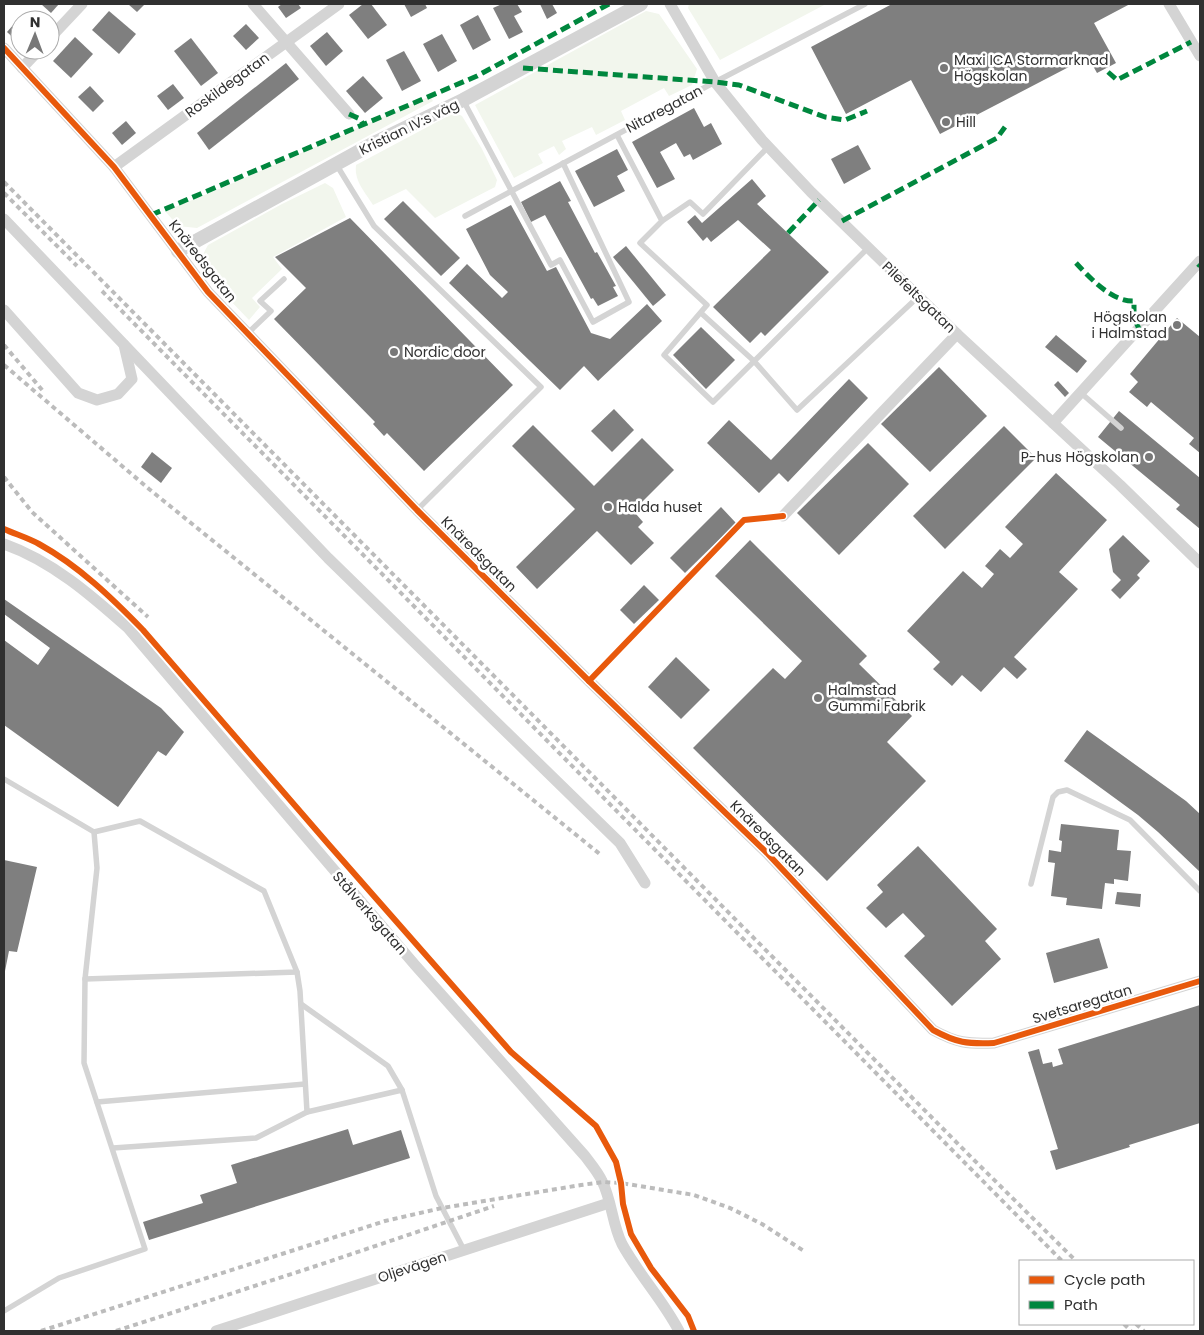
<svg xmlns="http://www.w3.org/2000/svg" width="1204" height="1335" font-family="Poppins,sans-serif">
  <rect width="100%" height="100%" fill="#fff"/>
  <g fill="#f2f6ed">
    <path d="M689,4H826L720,60L688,8Z"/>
    <path d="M646,11L659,14L697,69L692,85L669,96L664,88L621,111L625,120L596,135L592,127L562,141L566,149L559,155L554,146L538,154L543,163L514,178L475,105Z"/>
    <path d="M430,96L433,101L197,228L178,226L165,211L224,187Z"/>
    <path d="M456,113L462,116L482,149L497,180L495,187L435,218L406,189L373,205C365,192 354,181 356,165L448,116Z"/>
    <path d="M325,183L333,188L346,217L273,257L282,269L252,298L260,307L249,320L204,273L201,258L208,245L282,204Z"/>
  </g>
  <g fill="#7f7f7f">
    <path d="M41,4H59L51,13Z"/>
    <path d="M128,4H143L144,5L137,12Z"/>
    <path d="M282,4H298L301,8L286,18L278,7Z"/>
    <path d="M363,4H371L387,25L368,39L349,15Z"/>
    <path d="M404,4H425L427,8L411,17Z"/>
    <path d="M502,4H517L522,12L514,16L523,32L509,39L493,8Z"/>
    <path d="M540,4H552L557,13L547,19Z"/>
    <path d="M892,4H1130L1094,23L1116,63L1097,73L1088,57L940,134L911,80L846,114L811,47Z"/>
    <path d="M109,11L136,34L119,54L92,30Z"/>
    <path d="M478,15L491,40L473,50L460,25Z"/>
    <path d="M21,16L26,20H20V44L7,32Z"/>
    <path d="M246,24L259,38L246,50L233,36Z"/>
    <path d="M327,32L343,51L326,66L310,46Z"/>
    <path d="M442,34L457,61L438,72L423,44Z"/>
    <path d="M75,37L93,54L71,78L53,61Z"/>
    <path d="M191,38L218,73L201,86L174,51Z"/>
    <path d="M404,51L421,81L402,91L386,60Z"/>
    <path d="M286,63L299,79L209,150L197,133Z"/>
    <path d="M363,76L383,98L365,113L346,91Z"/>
    <path d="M173,84L184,98L168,110L157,96Z"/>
    <path d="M90,86L104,101L93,112L78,97Z"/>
    <path d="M694,108L704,127L711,123L722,144L693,160L690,154L684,157L676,143L660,152L675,179L657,188L632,142Z"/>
    <path d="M126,121L136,133L122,145L112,133Z"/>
    <path d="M858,145L871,169L844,184L831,159Z"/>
    <path d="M617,149L628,170L617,176L625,191L594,207L575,171Z"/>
    <path d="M752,179L766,196L757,204L829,272L765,336L761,332L750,343L713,307L771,250L738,220L711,242L707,237L703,241L687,222L695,215L702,223Z"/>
    <path d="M560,181L571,201L568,202L595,253L597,252L616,286L613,287L618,296L598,306L593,298L591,299L545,215L531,222L521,202Z"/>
    <path d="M403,201L460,258L441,276L384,219Z"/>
    <path d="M511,205L547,271L556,267L591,333L610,339L647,304L662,321L598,381L584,366L560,390L449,283L467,264L502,298L508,292L490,275L466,229Z"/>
    <path d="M350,218L513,385L424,471L387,433L384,436L373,424L375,422L274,319L306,288L275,257Z"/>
    <path d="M626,246L666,295L653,306L613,257Z"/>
    <path d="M1177,318L1200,337V453L1189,444L1194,438L1151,402L1147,407L1129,392L1138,382L1130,374Z"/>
    <path d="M701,327L735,360L706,389L673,355Z"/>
    <path d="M1056,335L1087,361L1077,373L1045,347Z"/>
    <path d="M939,367L987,416L930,472L881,424Z"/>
    <path d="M849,379L868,398L788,482L779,473L759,493L707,443L729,420L771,460Z"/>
    <path d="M1058,381L1069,393L1065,397L1054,385Z"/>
    <path d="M614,409L634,430L612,452L591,431Z"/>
    <path d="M1119,411L1200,478V529L1176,509L1180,505L1098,437Z"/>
    <path d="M533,425L594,486L642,438L674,470L641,503L644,506L636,514L643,522L638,527L654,543L631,565L597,531L537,589L516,567L575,509L512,446Z"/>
    <path d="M1004,426L1036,458L945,549L913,516Z"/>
    <path d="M868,443L909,484L839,555L797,513Z"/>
    <path d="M152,452L172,468L161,483L141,467Z"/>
    <path d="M1056,473L1107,520L1059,572L1078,589L1014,657L1027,669L1017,679L1004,667L981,692L962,675L952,686L933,669L940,662L907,631L963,571L982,588L994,574L985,566L1000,549L1010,558L1023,544L1005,527Z"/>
    <path d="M721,507L736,523L685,573L670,558Z"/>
    <path d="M1123,535L1150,561L1137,575L1140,578L1120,599L1111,590L1121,580L1113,572L1109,549Z"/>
    <path d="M750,540L867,656L859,664L912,716L887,742L926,781L827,881L693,748L773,668L785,679L802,661L715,576Z"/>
    <path d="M644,585L659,600L634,624L620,610Z"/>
    <path d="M4,599L161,708L184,732L166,756L158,751L118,807L4,725V640L38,665L50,648L4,614Z"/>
    <path d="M676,657L710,690L681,719L648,687Z"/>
    <path d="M1087,730L1186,801L1200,814V872L1158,832L1138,815L1064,761Z"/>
    <path d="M1061,824L1119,830L1117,850L1131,851L1128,881L1114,879V884L1105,883L1102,909L1066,905L1067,898L1051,896L1055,863L1048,862L1049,850L1061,852L1062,841L1059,840Z"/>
    <path d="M918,846L997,929L985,941L1001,959L952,1006L904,956L925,936L903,913L886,928L866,908L883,892L877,885Z"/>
    <path d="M4,860L37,867L17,952L9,951L5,971Z"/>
    <path d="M1117,892L1141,894L1140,907L1115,904Z"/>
    <path d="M1099,938L1108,968L1054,983L1046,953Z"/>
    <path d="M1200,1005V1123L1129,1145L1130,1147L1056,1170L1050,1151L1058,1149L1028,1052L1039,1049L1043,1064L1052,1062L1053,1067L1063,1064L1058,1049Z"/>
    <path d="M348,1129L353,1145L401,1130L410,1158L149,1240L143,1222L203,1203L200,1195L237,1183L231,1165Z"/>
  </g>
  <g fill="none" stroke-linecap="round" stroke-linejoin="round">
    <g stroke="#d4d4d4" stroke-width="5.5">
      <path d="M463,100L551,265L560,260L593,322L629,302L563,163"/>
      <path d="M617,135L662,221L640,243L707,305L664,355L713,402L869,247"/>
      <path d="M336,164L374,226L541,387L417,510"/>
      <path d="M465,216L715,82L865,4"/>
      <path d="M662,221L690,202L703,214L768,147"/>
      <path d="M701,313L754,361L797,410L919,296"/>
      <path d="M247,334L271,311L260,301L284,279"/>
      <path d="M1081,393L1121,428"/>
      <path d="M4,779L94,832L97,868L85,979L84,1063L145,1249L59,1278L4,1311"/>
      <path d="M1031,884L1053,797L1058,792L1067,790L1130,820L1200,891"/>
      <path d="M297,972L300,991L307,1112L402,1090L436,1196L464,1250"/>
      <path d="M85,979L297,972L264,891L140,821L94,832"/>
      <path d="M301,1004L388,1066L402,1090"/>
      <path d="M97,1102L305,1084"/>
      <path d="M113,1148L256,1138L307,1112"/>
    </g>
    <g stroke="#d4d4d4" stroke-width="11">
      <path d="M253,4L349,114"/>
      <path d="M670,4L715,82L762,140L811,192L957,334L1120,485L1200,563"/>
      <path d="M1169,4L1200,56"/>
      <path d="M50,38L82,4"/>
      <path d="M4,48L114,167L208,292L417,510L589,681L767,853L933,1030C957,1043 967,1044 994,1043L1200,981"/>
      <path d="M22,68L39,50"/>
      <path d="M114,167L339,4"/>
      <path d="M4,219L328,558L620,843L645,883"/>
      <path d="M4,310L78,393L97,400L118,394L132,379L124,345"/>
      <path d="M1053,423L1200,261"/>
      <path d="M783,516L957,334"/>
      <path d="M4,544C52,561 91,595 128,628L415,965L585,1156C591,1164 598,1172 602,1181C612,1201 612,1224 622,1244C639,1275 663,1300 679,1331"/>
      <path d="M216,1331L609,1203"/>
    </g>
    <path stroke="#d4d4d4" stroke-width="14" d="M178,251L376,142L463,100L641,4"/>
    <g stroke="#bcbcbc" stroke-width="4" stroke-dasharray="5 4" stroke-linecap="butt">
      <path d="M4,182L974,1160L1076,1261"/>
      <path d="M4,193L77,266"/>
      <path d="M102,291L1062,1261"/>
      <path d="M4,345L43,391"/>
      <path d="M4,365L149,489L601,855"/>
      <path d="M4,477L32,512L148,617"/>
      <path d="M1124,1324L1131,1331"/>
      <path d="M1136,1324L1144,1331"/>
      <path d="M41,1331L385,1221L442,1208L581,1185L603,1182L621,1183L694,1195L730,1208L762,1224L804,1251"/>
      <path d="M116,1331L319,1265L494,1206"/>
    </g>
    <g stroke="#00873e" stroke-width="5" stroke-dasharray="10 5" stroke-linecap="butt">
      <path d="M523,68L715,82L739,85L825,117L845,120L867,111"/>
      <path d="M1108,72L1117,80L1191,42"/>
      <path d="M349,114L360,119L363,124"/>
      <path d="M151,215L477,76L609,4"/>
      <path d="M842,221L997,138L1005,127"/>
      <path d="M788,233L819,200"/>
      <path d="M1076,263C1090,278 1112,302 1134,301V317L1139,329"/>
      <path d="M1198,264L1200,266"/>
    </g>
    <g stroke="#fff" stroke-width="9">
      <g id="cycleway">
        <path d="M4,48L114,167L208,292L417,510L589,681L767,853L933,1030C957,1043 967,1044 994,1043L1200,981"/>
        <path d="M4,529C15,534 28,538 39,544C79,566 112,598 143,630L330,846L511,1052L596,1126L616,1162L621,1183L623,1204L631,1234L651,1268L688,1316L694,1331"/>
        <path d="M589,681L744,520L783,516"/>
      </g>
    </g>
    <use href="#cycleway" stroke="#e8590c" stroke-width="6"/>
  </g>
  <g fill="#787878" stroke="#fff" stroke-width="2">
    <circle cx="944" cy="68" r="5"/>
    <circle cx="946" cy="122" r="5"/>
    <circle cx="1177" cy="325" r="5"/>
    <circle cx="394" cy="352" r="5"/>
    <circle cx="1149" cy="457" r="5"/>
    <circle cx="608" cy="507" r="5"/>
    <circle cx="818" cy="698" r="5"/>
  </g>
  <g text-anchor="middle" stroke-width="5" stroke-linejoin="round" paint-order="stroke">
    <g font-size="14" fill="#303030" stroke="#fff" text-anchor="start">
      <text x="954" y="65">Maxi ICA Stormarknad<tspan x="954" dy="16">Högskolan</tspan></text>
      <text x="956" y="127">Hill</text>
      <text x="1167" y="322" text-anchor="end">Högskolan<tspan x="1167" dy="16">i Halmstad</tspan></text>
      <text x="404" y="357">Nordic door</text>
      <text x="1139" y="462" text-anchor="end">P-hus Högskolan</text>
      <text x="618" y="512">Halda huset</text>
      <text x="828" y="695">Halmstad<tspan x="828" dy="16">Gummi Fabrik</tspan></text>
    </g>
    <g font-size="14" fill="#303030" stroke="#fff">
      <text transform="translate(227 85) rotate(-36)" y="5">Roskildegatan</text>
      <text transform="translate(664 109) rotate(-28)" y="5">Nitaregatan</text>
      <text transform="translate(409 127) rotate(-26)" y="5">Kristian IV:s väg</text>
      <text transform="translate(203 261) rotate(52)" y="5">Knäredsgatan</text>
      <text transform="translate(919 297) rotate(44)" y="5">Pilefeltsgatan</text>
      <text transform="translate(479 554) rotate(45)" y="5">Knäredsgatan</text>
      <text transform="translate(768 838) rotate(45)" y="5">Knäredsgatan</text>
      <text transform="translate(370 913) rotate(49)" y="5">Stålverksgatan</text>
      <text transform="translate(1082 1004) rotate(-17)" y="5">Svetsaregatan</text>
      <text transform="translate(412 1267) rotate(-18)" y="5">Oljevägen</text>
    </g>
  </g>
  <rect width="1204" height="1335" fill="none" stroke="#303030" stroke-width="10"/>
  <rect x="1019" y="1260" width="175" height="65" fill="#ffffff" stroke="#acacac"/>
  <rect x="1029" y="1276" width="25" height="8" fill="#e8590c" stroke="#acacac"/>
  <text x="1064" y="1285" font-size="15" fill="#303030">Cycle path</text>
  <rect x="1029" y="1301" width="25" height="8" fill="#00873e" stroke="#acacac"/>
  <text x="1064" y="1310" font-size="15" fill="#303030">Path</text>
  <g transform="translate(35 35) rotate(1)"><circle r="24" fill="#ffffff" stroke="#acacac"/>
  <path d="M0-4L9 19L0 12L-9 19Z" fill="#787878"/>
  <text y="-8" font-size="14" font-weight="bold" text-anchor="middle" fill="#303030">N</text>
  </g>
</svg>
